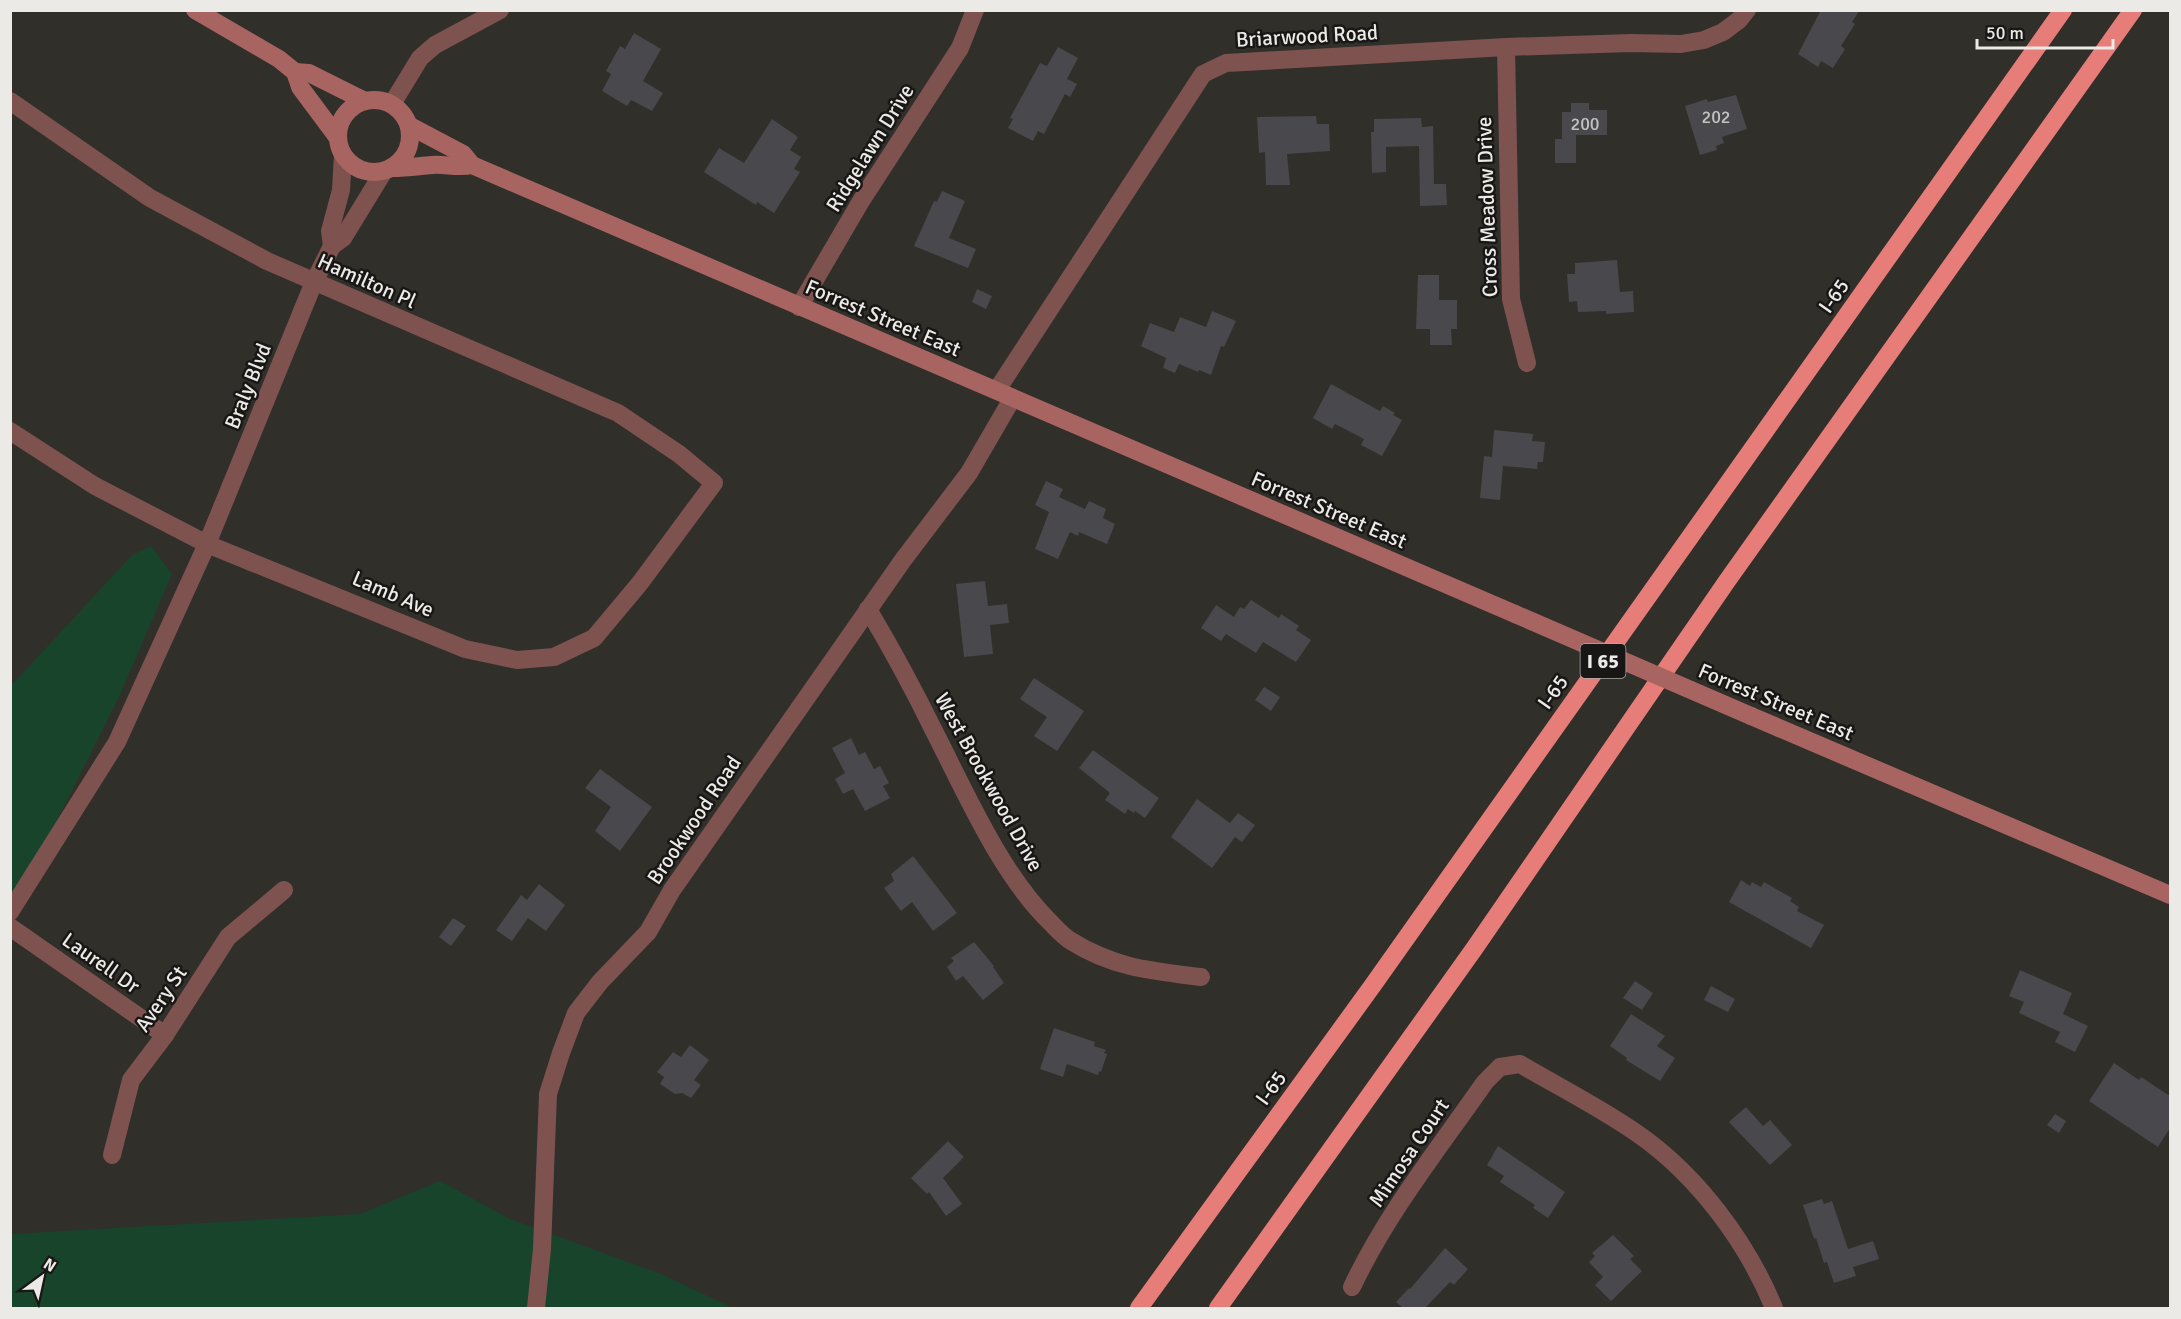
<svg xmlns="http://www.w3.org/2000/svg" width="2181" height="1319" font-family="Signika,sans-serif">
  <rect width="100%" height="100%" fill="#312f2a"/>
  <g fill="#18442c">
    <path d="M151,546L172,574L118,699L44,846L11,895V686L132,555Z"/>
    <path d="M440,1181L510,1219L661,1274L733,1308H11V1234L360,1214Z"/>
  </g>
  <g fill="#48484d">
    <path d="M1821,10H1860L1852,22L1855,24L1841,46L1845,49L1833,68L1821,61L1818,67L1798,54Z"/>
    <path d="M634,33L661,49L643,81L663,93L652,111L631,100L627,106L602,91L611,74L606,71L620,46L625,49Z"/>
    <path d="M1058,47L1078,58L1067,79L1077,84L1070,97L1065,94L1044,134L1038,131L1033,141L1008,128L1013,119L1010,118L1040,63L1047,66Z"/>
    <path d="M1736,95L1747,129L1722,137L1724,143L1716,146L1717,150L1700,155L1685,106L1707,99L1708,102Z"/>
    <path d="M1571,103H1589V110H1607V135H1576V163H1555V139H1562V112H1571Z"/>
    <path d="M1316,116L1317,124H1329L1330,151L1287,154L1290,185H1266L1265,152L1259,153L1257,117Z"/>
    <path d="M1421,118L1422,127L1433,126L1434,184H1446L1447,205L1420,206L1419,146L1386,147V172L1372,173L1371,132H1374V119Z"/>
    <path d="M772,119L798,137L790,150L801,157L794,169L800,172L774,213L757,202L756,205L704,172L719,148L744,163Z"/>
    <path d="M942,191L965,201L949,238L976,249L968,268L914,246L934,201L937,202Z"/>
    <path d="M1617,260L1620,292L1633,291L1634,312L1606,314V311L1578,312L1577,301L1569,302L1567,274H1575V263Z"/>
    <path d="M1418,275H1439V300H1457V329H1451L1452,345H1430V329H1416Z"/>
    <path d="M977,289L992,296L986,309L972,302Z"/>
    <path d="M1212,311L1236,321L1224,347L1221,346L1211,375L1199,370L1198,372L1179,364L1175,373L1163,368L1166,358L1141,346L1150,323L1174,332L1180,317L1206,327Z"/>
    <path d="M1331,384L1380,411L1383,406L1395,413L1393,415L1402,420L1382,456L1361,445L1364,439L1335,424L1332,429L1313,418Z"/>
    <path d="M1494,430L1533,434L1532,441L1545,442L1543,462H1538L1537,469L1503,466L1500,500L1480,498L1484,456L1492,457Z"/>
    <path d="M1046,481L1063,489L1059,497L1085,509L1089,501L1106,509L1103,518L1115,524L1107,544L1079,532L1078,536L1070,532L1058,559L1035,549L1049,512L1035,505Z"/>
    <path d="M985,581L988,606L1007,604L1009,623L990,625L993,654L964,657L956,584Z"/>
    <path d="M1251,600L1279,618L1281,614L1299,626L1296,630L1311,640L1296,662L1263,642L1256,653L1226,634L1221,641L1201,628L1216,605L1234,617L1240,607L1244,609Z"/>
    <path d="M1034,678L1084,711L1057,751L1034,736L1047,717L1020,699Z"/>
    <path d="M1264,687L1280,697L1271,711L1255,700Z"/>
    <path d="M851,738L859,755L865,752L874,769L880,766L889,783L883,786L890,798L865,811L853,789L843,794L835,779L845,773L832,748Z"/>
    <path d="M1093,750L1159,798L1145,818L1135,811L1134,813L1128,809L1125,814L1105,800L1110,793L1079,768Z"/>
    <path d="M600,769L652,807L620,851L595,831L611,807L585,788Z"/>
    <path d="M1197,799L1230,823L1238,813L1255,825L1242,842L1235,837L1212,868L1171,837Z"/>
    <path d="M913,856L957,913L933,931L912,902L901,911L884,888L894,881L891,874Z"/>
    <path d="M1741,880L1750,886L1752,882L1761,887L1764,882L1792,898L1790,901L1799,907L1797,911L1824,925L1811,948L1729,902Z"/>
    <path d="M539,884L565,905L546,931L528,918L512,941L496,930L521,895L527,900Z"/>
    <path d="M453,918L466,926L451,946L439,937Z"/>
    <path d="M974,942L994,966L993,967L1004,983L983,1000L963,976L956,981L947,967L954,961L951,958Z"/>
    <path d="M2020,970L2072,993L2063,1014L2088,1026L2075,1052L2055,1042L2060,1032L2019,1013L2024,1002L2009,996Z"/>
    <path d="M1635,981L1653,993L1642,1010L1623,998Z"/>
    <path d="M1711,986L1735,999L1728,1012L1704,1000Z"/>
    <path d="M1631,1014L1665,1036L1657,1046L1675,1058L1660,1081L1626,1060L1627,1058L1610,1046Z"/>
    <path d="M1054,1028L1095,1042L1094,1046L1106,1050L1104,1053L1107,1054L1101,1072L1099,1071L1098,1075L1067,1064L1063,1077L1040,1069Z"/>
    <path d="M690,1045L709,1060L694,1080L701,1085L691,1098L682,1093L675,1094L660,1084L664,1077L657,1072L673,1052L681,1057Z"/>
    <path d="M2114,1063L2139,1080L2141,1077L2170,1096V1128L2158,1147L2089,1101Z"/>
    <path d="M1746,1107L1763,1126L1770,1120L1792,1145L1770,1165L1729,1122Z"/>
    <path d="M2055,1114L2066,1121L2059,1133L2047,1125Z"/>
    <path d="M948,1141L964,1157L943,1178L962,1204L946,1216L929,1192L927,1194L911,1178Z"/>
    <path d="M1498,1146L1565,1192L1548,1218L1533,1208L1535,1205L1500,1182L1504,1176L1487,1165Z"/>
    <path d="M1822,1199L1824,1204L1832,1201L1848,1249L1873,1241L1879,1259L1853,1267L1856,1276L1834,1283L1827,1262L1824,1263L1816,1238L1814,1239L1803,1205Z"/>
    <path d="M1613,1235L1634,1256L1630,1259L1642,1271L1611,1301L1595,1285L1603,1277L1589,1262L1595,1256L1592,1253Z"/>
    <path d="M1445,1248L1468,1269L1454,1285L1450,1282L1425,1308H1403L1396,1302L1409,1288L1410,1289Z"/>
  </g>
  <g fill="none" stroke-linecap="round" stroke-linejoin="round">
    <g stroke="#7d524f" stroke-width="18">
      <path d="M1506,47L1511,299L1527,363"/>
      <path d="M10,101L150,198L267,261L618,413L679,454L714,483L640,583L594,638L554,657L517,660L465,649L207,544L95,486L10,431"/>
      <path d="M392,104L420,58L435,45L500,10"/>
      <path d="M332,246L330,231L341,190L343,155"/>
      <path d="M799,307L861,201L960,48L975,10"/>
      <path d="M997,390L1203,74L1226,63L1506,47L1631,43L1681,44L1704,40L1723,32L1739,20L1747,10"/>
      <path d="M868,609C891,648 913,688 933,729C965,791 1001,875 1051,923C1057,929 1063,936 1071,941C1114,968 1152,971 1201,977"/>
      <path d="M10,912L117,742L207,544L314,282L332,246L343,238L384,171"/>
      <path d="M10,927L165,1035"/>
      <path d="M112,1155L131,1080L165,1035L228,937L284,890"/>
      <path d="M1352,1287C1387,1213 1439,1148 1485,1082L1500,1067L1520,1064C1559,1087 1601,1108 1638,1134C1697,1175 1747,1242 1774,1308"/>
      <path d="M536,1308L542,1249L548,1094L561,1053L576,1013L600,982L648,932L672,890L903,560L969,473L1012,399"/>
    </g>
    <g stroke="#a86460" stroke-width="18">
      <path d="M195,10L279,59L295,72L300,87L338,138"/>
      <path d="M295,72L309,73L365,101"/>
      <circle cx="374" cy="136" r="36"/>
      <path d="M410,126L463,154L472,165L1515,614"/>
      <path d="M393,168C407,168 419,166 432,165C446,164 458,168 472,165"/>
      <path d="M1751,716L2170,895"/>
    </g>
    <g stroke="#e67d78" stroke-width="18">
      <path d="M1139,1308L1373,985L2063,10"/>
      <path d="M1218,1308L1474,949L1727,581L2133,10"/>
    </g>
    <path stroke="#a86460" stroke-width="18" d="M1515,614L1751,716"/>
  </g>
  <g text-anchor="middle" stroke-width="5" stroke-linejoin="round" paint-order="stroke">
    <g font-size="18" fill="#c3c2c0">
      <text x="1716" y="123">202</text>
      <text x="1585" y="130">200</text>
    </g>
    <rect fill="#181715" stroke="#acaba8" stroke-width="1.5" x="1580.5" y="644" width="45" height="34" rx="4.5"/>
    <g font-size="20" font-weight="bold" fill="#eceae7">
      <text x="1603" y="668">I 65</text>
    </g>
    <g font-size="21" fill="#eceae7" stroke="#181715">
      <text transform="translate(1307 36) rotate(-3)" y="7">Briarwood Road</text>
      <text transform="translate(870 148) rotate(-58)" y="7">Ridgelawn Drive</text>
      <text transform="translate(1487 207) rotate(-92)" y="7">Cross Meadow Drive</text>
      <text transform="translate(367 281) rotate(24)" y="7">Hamilton Pl</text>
      <text transform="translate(1834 296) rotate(-55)" y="7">I-65</text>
      <text transform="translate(883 318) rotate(23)" y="7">Forrest Street East</text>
      <text transform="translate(248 386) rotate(-68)" y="7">Braly Blvd</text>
      <text transform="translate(1329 510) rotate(23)" y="7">Forrest Street East</text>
      <text transform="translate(393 594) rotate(23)" y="7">Lamb Ave</text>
      <text transform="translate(1553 692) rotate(-55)" y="7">I-65</text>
      <text transform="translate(1776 702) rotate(23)" y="7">Forrest Street East</text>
      <text transform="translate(989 782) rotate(61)" y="7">West Brookwood Drive</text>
      <text transform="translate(694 820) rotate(-56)" y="7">Brookwood Road</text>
      <text transform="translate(101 963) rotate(35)" y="7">Laurell Dr</text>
      <text transform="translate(161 999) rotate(-56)" y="7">Avery St</text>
      <text transform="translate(1271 1088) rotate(-54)" y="7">I-65</text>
      <text transform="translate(1409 1153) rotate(-56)" y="7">Mimosa Court</text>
    </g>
  </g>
  <rect width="2181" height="1319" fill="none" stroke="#eceae7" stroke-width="24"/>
  <g transform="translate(42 1277) rotate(33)" stroke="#181715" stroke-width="4.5" paint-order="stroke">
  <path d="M0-4.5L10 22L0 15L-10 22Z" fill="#eceae7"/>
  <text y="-9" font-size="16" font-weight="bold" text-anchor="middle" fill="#eceae7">N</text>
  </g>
  <path d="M1977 39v9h136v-9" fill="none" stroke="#eceae7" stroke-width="3"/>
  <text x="1986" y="39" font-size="18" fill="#eceae7" stroke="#181715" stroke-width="4.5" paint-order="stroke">50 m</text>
</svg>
